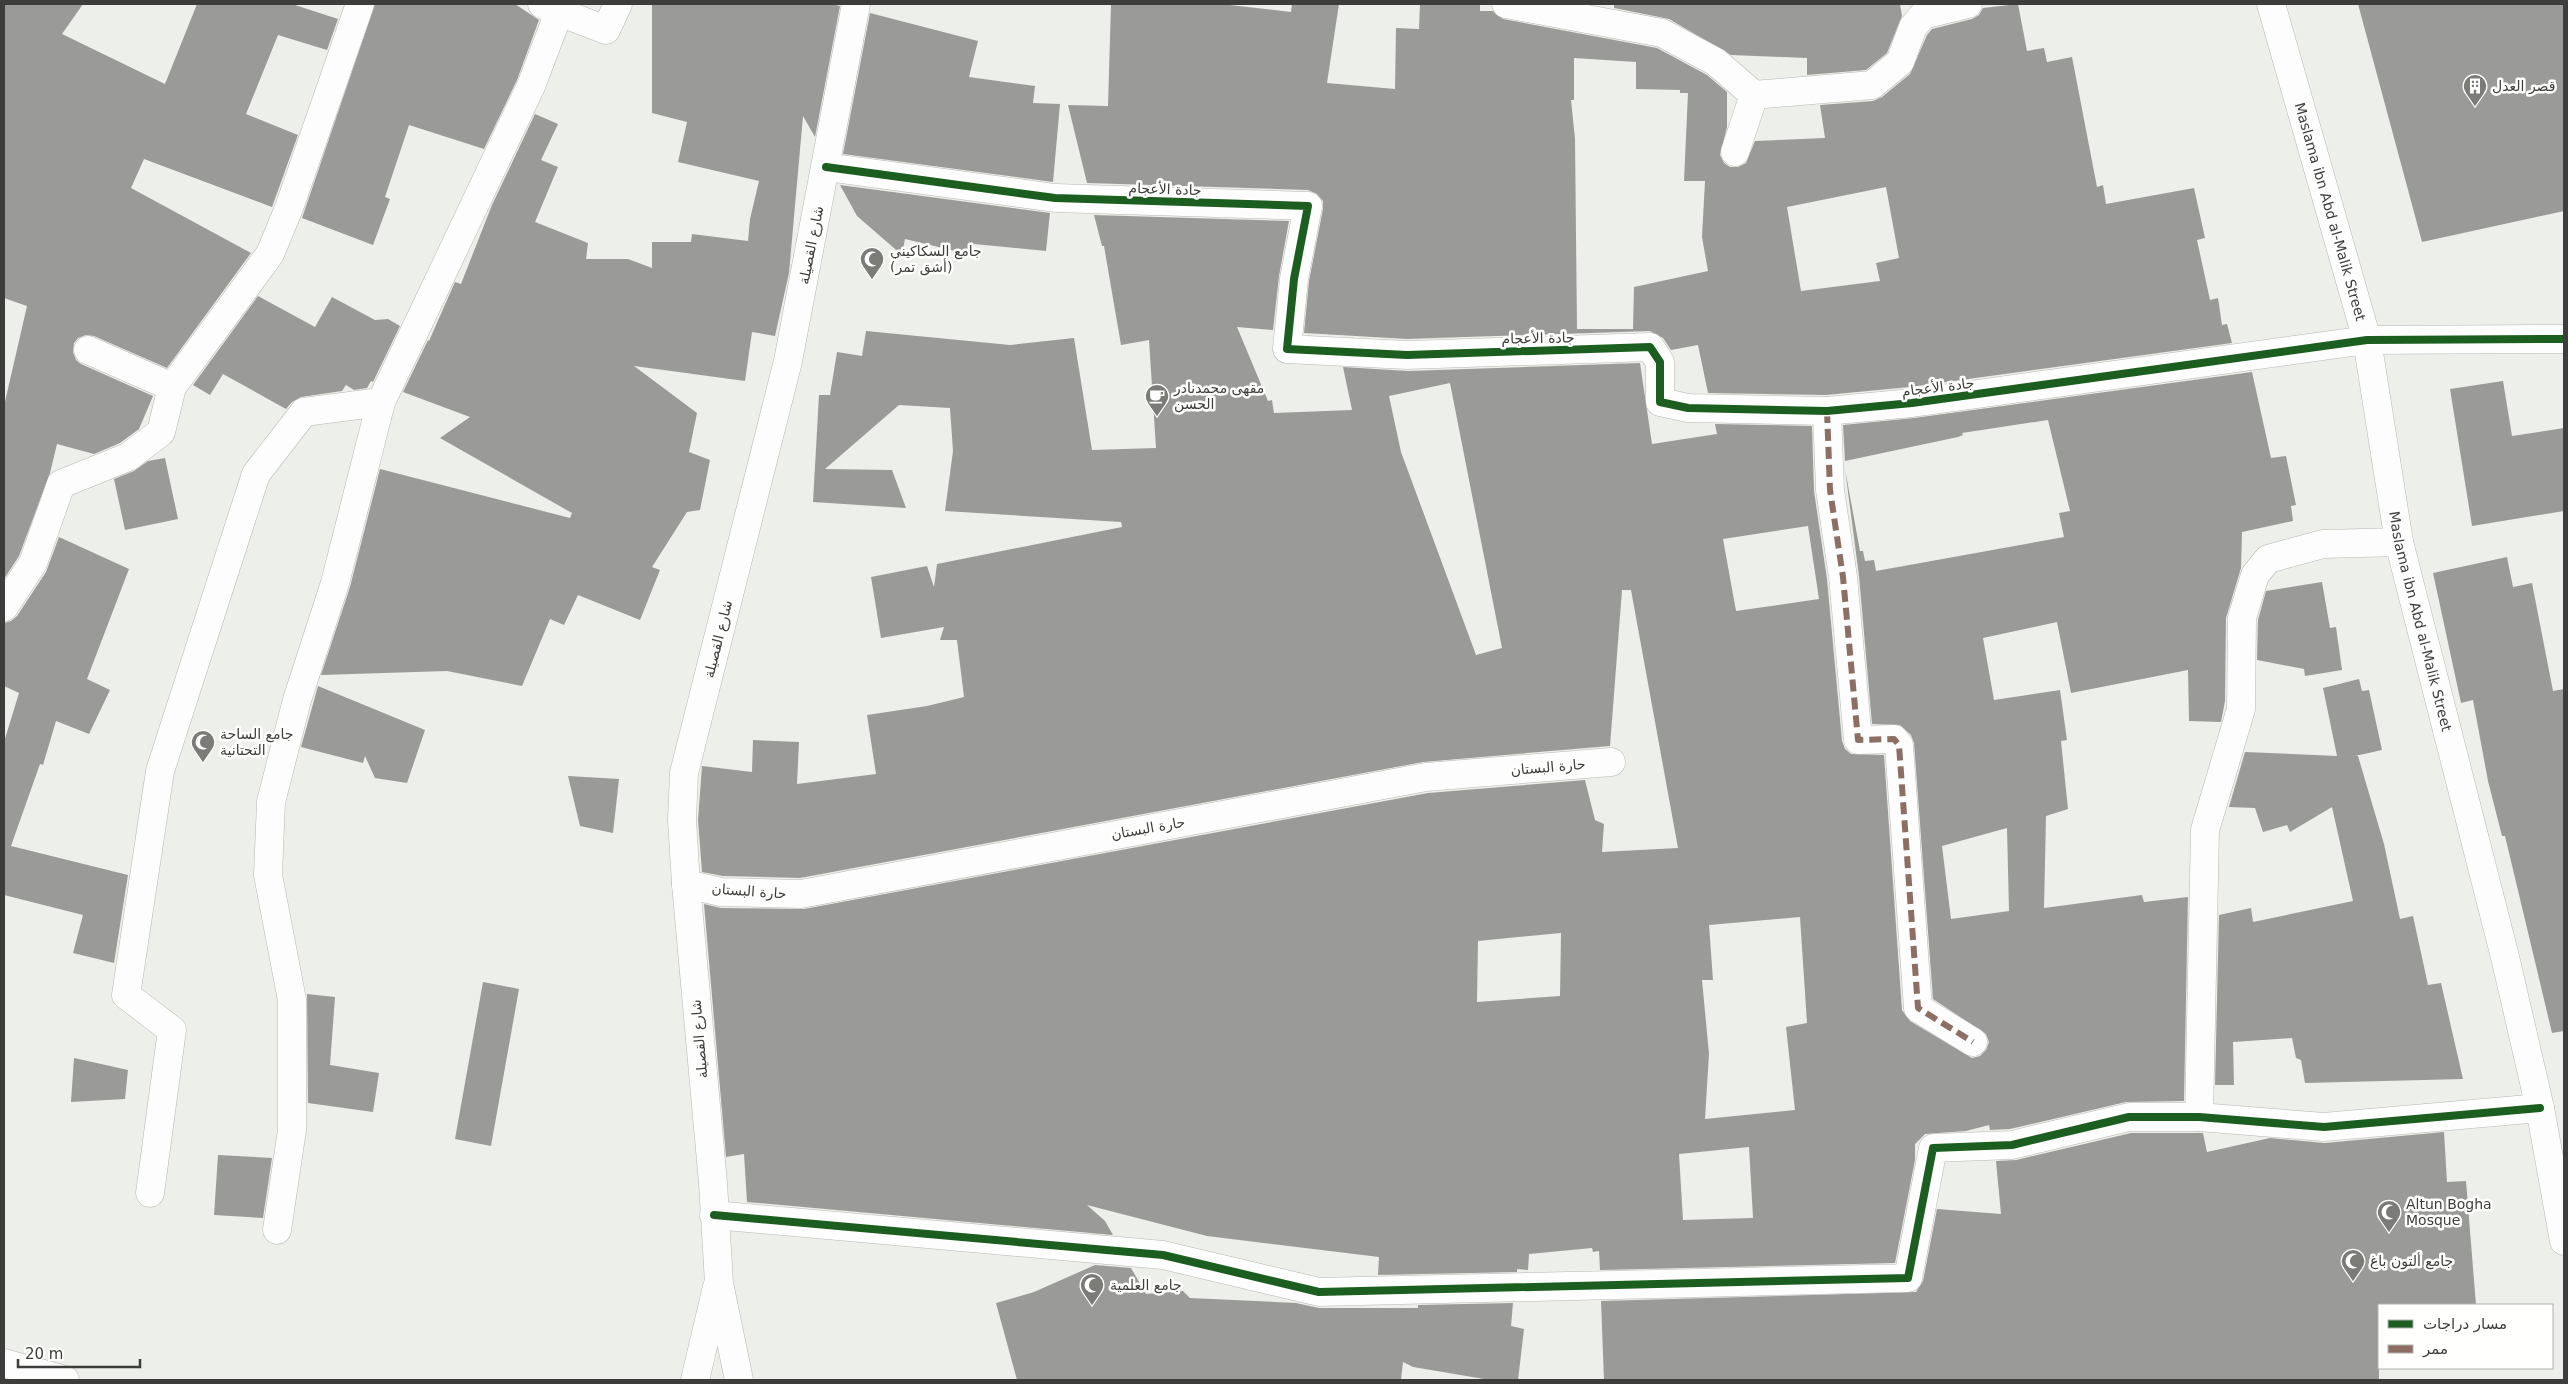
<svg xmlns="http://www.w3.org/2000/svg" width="2568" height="1384" font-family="'DejaVu Sans',Vazirmatn,sans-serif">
  <rect width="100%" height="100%" fill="#edefea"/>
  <g fill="#9a9b99" fill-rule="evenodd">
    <path d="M4,4H83L62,34L165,84L197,4H292L338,19L327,50L278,35L246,114L298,135L272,207L144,159L131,188L251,253L167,368L94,336L86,335L78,338L74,343L73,352L76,360L81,364L153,396L139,429L120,443L94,454L57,444L50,473L19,556L4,579V406L27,306L4,298Z"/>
    <path d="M375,4H515L539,20L517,80L484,149L409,125L385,197L390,199L373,245L302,218Z"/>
    <path d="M652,4H832L840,6L815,137L803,116L789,273L775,336L752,332L745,381L634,366L697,413L689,452L710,460L700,510L687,512L652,567L660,570L640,620L578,595L564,625L550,619L522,686L447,671L321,675L350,587L380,469L570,518L572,513L440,438L470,417L403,392L428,340L429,341L455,282L461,284L492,205L535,114L558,124L541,160L558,167L535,222L588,243L586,259H628L652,268V242H691L692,234L748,241L750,219L759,181L678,162L687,122L652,113Z"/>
    <path d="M1111,4H1221L1291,12L1292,4H1339L1327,83L1395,89L1396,28L1419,29L1420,4H1480V11H1493L1503,19L1657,48L1707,75L1727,92V127L1720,155L1724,163L1730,167H1738L1746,163L1755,141L1825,138L1820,105L1873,101L1882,97L1910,74L1927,35L1932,29L1972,19L1979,15L1983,8L2018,4L2027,51L2044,48L2047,62L2072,57L2097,187L2103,185L2106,204L2194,188L2205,238L2197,240L2210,300L2218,298L2222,325L2227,324L2232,343L1910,387L1826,395L1708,393L1698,345L1671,350L1663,338L1650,331L1407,339L1304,333L1309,281L1323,209V201L1317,194L1308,190L1087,183L1068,105L1108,106ZM1574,58L1636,62V89L1680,90V93H1688L1684,181H1705L1702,237L1708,271L1634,287L1633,329H1577L1575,139L1571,100H1574ZM1886,187L1899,258L1876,263L1880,281L1801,291L1787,207Z"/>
    <path d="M1614,4H1900L1902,16L1887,53L1866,70L1807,75V58L1731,55L1669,19L1614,8Z"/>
    <path d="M2358,4H2564V211L2422,242Z"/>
    <path d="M870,13L978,41L969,77L1035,86L1033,103L1060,104L1053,182L843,154Z"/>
    <path d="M840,185L1050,213L1046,251L974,244L972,255L905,239L902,255L857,216Z"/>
    <path d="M1094,215L1289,221L1279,276L1273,330L1237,327L1268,401L1272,400L1274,413L1352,410L1343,367L1408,371L1640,363L1652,444L1717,434L1715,424L1812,426L1814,491L1827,579L1842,741L1845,749L1851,754L1884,755L1902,1010L1910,1021L1972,1058L1980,1056L1986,1050L1989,1042L1986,1034L1933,999L1914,743L1911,735L1900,725L1872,724L1859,576L1845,469L1860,551H1863L1865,561L1874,560L1876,571L2064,537L2059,513L2070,511L2048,420L1962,433L1963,435L1958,437L1845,461L1843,425L1914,418L2252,372L2271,458L2286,456L2296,505L2291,506L2293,521L2242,532L2241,568L2226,618L2225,701L2221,722L2189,721L2188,670L2071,693L2057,622L1983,638L1994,700L2060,690L2067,740L2061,741L2068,809L2046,816L2044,908L2142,895L2144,902L2188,897L2184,1101L2126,1102L2010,1129L1990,1130L1989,1125L1966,1131L1925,1134L1915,1144V1160L1895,1263L1600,1270L1599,1251L1593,1252L1592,1248L1529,1254L1528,1270L1517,1269V1272L1378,1275L1379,1257L1207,1236L1087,1205L1105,1221L1113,1235L747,1202L744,1154L726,1157L704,904L721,908L804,909L1428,793L1585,780L1595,820L1604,824L1602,852L1678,848L1631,590H1622L1610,746L1423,762L800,878L723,876L702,872L698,820L702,766L752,772L753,740L799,742L797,784L876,774L867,715L927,706L964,697L957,640H940L944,627L881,638L871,577L927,566L934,587L937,564L1122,527L1121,522L945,511L953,451L950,408L899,405L825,469L892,470L906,508L813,502L819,395H830L837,352L862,356L866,331L1010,345L1074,338L1092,450L1156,448L1149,340L1121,345L1104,246H1102ZM1450,383L1502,648L1476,655L1401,452L1389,396ZM1808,526L1819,599L1736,611L1723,539ZM2007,828L2009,911L1951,919L1942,846ZM1800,917L1807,1023L1786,1027L1795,1110L1705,1119L1709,1054L1702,980H1713L1709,925ZM1561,933L1560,996L1477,1002L1478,941ZM1749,1147L1753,1218L1683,1220L1679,1154Z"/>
    <path d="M258,296L315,327L332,297L375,320L388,319L400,326L373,382L371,381L367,388L354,390L346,385L342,391L301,397L292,402L286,409L223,374L210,395L193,385Z"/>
    <path d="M2503,381L2512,436L2564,428V511L2472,526L2450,389Z"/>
    <path d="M165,458L178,519L125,530L114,479L134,471L148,461Z"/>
    <path d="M59,537L129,569L87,679L110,690L89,734L56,721L43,765L40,764L11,846L128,875L114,963L73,953L83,915L4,895V742L19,693L4,686V623L11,621L17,616L46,572Z"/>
    <path d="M2507,557L2513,587L2532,583L2553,691L2564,689V1031L2552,1033L2505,836H2502L2488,781L2473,700L2461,703L2433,573Z"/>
    <path d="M2322,582L2330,628L2336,627L2342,670L2305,676L2304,669L2257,660L2258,620L2266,591Z"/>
    <path d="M2359,679L2362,691L2369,690L2382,750L2355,756H2358L2384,844L2400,919L2413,916L2428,985L2441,983L2463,1079L2305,1083L2301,1060L2296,1058L2292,1038L2233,1042L2234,1085H2215L2219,915L2251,908L2253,922L2353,901L2332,807L2290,832L2287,825L2263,832L2255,808L2229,807L2245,752L2337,756L2323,688Z"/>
    <path d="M318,686L425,730L407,783L375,778L365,756L363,763L301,747Z"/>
    <path d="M568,776L619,779L613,833L580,826Z"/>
    <path d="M483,982L519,989L491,1146L455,1139Z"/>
    <path d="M307,994L335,997L330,1065L379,1073L373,1112L308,1103Z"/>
    <path d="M74,1058L128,1070L125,1099L71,1102Z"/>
    <path d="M2444,1132L2447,1182L2466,1181L2476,1305H2379V1380H1604L1601,1301L1916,1292L1923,1281L1937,1209L2001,1214L1996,1161L2016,1160L2131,1133H2203L2207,1152L2270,1138L2325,1143Z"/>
    <path d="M218,1155L272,1158L263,1218L214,1215Z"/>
    <path d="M1095,1265L1131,1268L1146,1294L1183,1291L1190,1298L1296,1303L1319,1308H1418V1305L1513,1303L1511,1326L1524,1329L1518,1380H1490L1413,1367L1403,1362L1401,1380H1017L996,1303L1034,1292Z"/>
  </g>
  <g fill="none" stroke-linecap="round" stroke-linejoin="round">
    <g stroke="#b7b7b4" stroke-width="29">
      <g id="minor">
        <path d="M1506,4L1662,33L1716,62L1754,95L1872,85L1900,62L1913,27L1923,15L1968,4"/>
        <path id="s1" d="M2271,4L2367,340L2399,542L2505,957L2540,1108L2564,1241"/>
        <path d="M559,12L606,30L618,4"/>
        <path d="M1735,152L1754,95"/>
        <path d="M826,167L1055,198L1308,206L1294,279L1287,349L1407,355L1650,347L1660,362V402L1688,408L1827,411L1912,403L2367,340L2564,339"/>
        <path d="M88,350L172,387"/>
        <path d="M1827,411L1830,490L1843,577L1858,740L1894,739L1899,745L1918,1008L1973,1042"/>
        <path d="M4,607L33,563L61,484L128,457L161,432L172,387L270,254L289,208L360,4"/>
        <path d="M686,884L721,892L801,894L1426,777L1611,762"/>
        <path d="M2199,1117L2205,830L2241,709L2242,618L2255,575L2268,559L2323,544L2399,542"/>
        <path d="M150,1193L172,1030L126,995L160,771L256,474L304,412L381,402"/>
        <path d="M714,1215L1163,1255L1319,1292L1908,1278L1933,1148L2012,1145L2129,1117H2199L2324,1127L2540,1108"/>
        <path d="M277,1230L292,1130V1000L268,875L271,802L297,700L335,583L381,402L531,86L559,12L542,4"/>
        <path d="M695,1380L717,1287"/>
        <path d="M739,1380L719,1283L713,1183L686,884L682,820L684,773L788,361L856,4"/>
      </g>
    </g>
    <g stroke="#b7b7b4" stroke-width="29">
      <path id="major" d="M4,1363L65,1380"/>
    </g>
    <use href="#minor" stroke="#fcfdfc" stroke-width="28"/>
    <use href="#major" stroke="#fcfdfc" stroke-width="28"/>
    <path stroke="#8d6e63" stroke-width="6" stroke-dasharray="12 6" stroke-linecap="butt" d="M1827,411L1830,490L1843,577L1858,740L1894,739L1899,745L1918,1008L1973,1042"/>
    <g stroke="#fffffe" stroke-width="11">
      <g id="cycleway">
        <path d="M826,167L1055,198L1308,206L1294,279L1287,349L1407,355L1650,347L1660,362V402L1688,408L1827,411L1912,403L2367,340L2564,339"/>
        <path d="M714,1215L1163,1255L1319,1292L1908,1278L1933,1148L2012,1145L2129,1117H2199L2324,1127L2540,1108"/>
      </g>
    </g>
    <use href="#cycleway" stroke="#1b5e20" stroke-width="8"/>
  </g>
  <defs>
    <g id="building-pin" transform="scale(1.25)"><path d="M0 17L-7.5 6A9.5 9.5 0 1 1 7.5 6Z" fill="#7b7b78" stroke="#fffffe"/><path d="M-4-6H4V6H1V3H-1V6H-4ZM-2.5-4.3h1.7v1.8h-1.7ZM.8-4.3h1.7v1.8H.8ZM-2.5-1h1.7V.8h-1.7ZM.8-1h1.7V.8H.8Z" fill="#fff"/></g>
    <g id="mosque-pin" transform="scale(1.25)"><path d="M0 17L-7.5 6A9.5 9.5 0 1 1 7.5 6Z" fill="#7b7b78" stroke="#fffffe"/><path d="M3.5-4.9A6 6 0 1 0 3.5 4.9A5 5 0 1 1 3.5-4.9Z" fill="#fff"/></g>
    <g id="cafe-pin" transform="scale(1.25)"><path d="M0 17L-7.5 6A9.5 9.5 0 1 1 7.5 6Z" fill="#7b7b78" stroke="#fffffe"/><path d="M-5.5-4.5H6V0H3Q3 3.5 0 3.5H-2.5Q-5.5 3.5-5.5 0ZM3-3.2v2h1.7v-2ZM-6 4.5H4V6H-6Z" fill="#fff"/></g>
  </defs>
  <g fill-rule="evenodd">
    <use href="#building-pin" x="2475" y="86"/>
    <use href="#mosque-pin" x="872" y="259"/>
    <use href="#cafe-pin" x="1157" y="396"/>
    <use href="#mosque-pin" x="203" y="742"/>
    <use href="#mosque-pin" x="2389" y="1212"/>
    <use href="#mosque-pin" x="2353" y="1261"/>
    <use href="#mosque-pin" x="1092" y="1285"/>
  </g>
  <g text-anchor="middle" stroke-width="5" stroke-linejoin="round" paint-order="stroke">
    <g font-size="14" fill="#3d3d3b" stroke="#fffffe" text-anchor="start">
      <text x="2492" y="91">قصر العدل</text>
      <text x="890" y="256">جامع السكاكيني<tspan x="890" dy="16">(أشق تمر)</tspan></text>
      <text x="1174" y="393">مقهى محمدنادر<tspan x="1174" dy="16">الحسن</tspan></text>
      <text x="220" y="739">جامع الساحة<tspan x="220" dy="16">التحتانية</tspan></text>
      <text x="2406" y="1209">Altun Bogha<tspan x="2406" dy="16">Mosque</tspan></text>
      <text x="2370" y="1266">جامع ألتون باغ</text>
      <text x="1110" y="1290">جامع العلمية</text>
    </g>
    <g font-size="14" fill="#3d3d3b" stroke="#fffffe">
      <text transform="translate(1165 189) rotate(2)" y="5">جادة الأعجام</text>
      <text dy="5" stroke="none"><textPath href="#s1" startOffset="216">Maslama ibn Abd al-Malik Street</textPath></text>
      <text transform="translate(811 245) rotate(-79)" y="5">شارع القصيلة</text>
      <text transform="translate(1538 338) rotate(-1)" y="5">جادة الأعجام</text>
      <text transform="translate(1938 387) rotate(-7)" y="5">جادة الأعجام</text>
      <text dy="5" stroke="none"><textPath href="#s1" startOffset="636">Maslama ibn Abd al-Malik Street</textPath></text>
      <text transform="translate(718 639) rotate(-76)" y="5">شارع القصيلة</text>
      <text transform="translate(1548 767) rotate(-5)" y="5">حارة البستان</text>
      <text transform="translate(1148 828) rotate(-10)" y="5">حارة البستان</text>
      <text transform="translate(749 891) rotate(4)" y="5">حارة البستان</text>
      <text transform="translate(699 1039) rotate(-95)" y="5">شارع القصيلة</text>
    </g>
  </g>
  <rect width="2568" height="1384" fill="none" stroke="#3d3d3b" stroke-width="10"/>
  <rect x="2378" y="1304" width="175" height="65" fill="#fffffe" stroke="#b1b1b0"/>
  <rect x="2388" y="1320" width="25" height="8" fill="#1b5e20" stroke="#b1b1b0"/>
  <text x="2423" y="1329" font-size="15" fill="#3d3d3b">مسار دراجات</text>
  <rect x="2388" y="1345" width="25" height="8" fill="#8d6e63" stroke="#b1b1b0"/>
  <text x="2423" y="1354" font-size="15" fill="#3d3d3b">ممر</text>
  <path d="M18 1359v8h122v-8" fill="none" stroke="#3d3d3b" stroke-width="2.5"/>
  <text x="25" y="1359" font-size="15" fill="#3d3d3b" stroke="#fffffe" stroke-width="4" paint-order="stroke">20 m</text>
</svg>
